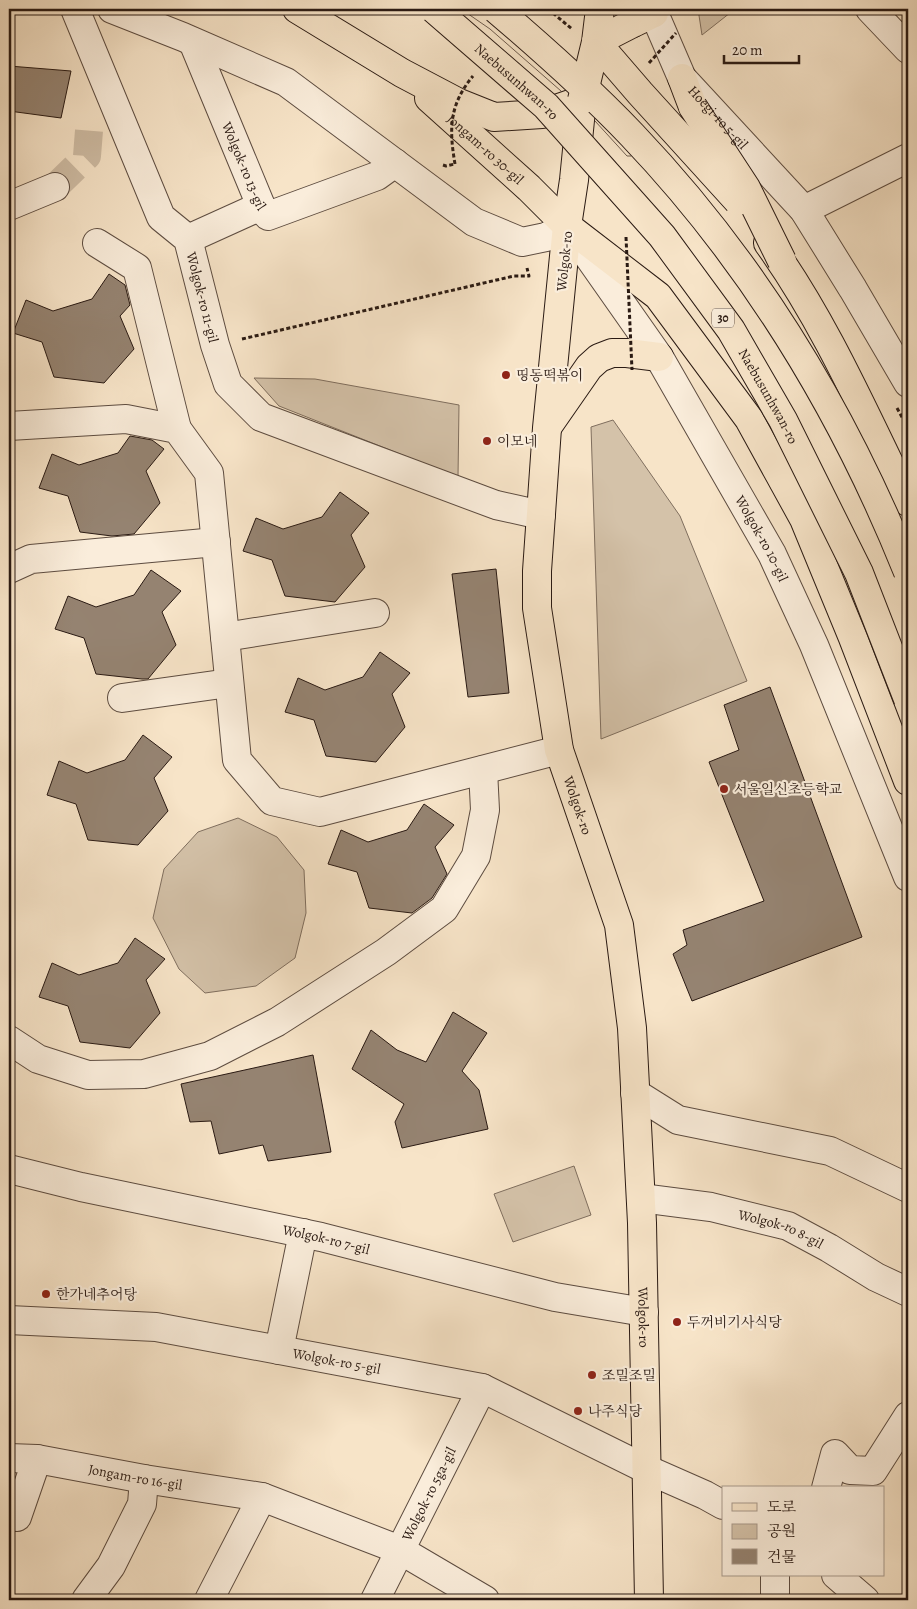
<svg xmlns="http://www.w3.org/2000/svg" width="917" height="1609" font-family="Alegreya,'Noto Serif KR',serif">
  <rect width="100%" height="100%" fill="#f7e4c8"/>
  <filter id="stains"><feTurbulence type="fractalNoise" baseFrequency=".004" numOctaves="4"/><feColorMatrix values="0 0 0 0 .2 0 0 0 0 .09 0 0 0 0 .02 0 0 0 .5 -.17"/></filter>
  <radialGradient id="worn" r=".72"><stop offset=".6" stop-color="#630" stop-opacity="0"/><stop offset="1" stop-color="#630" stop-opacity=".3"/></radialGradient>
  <g fill="#d4c2a9" stroke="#7f6e5e">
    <path d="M698,9H735L702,35Z"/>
    <path d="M254,378L315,379L459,405L458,477L279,406Z"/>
    <path d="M613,420L680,516L747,681L601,739L591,427Z"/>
    <path d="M238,818L277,837L304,870L306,913L295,958L256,986L205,993L179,969L153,918L164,869L198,832Z"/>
    <path d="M574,1166L591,1215L513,1242L494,1194Z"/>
  </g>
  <path fill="#f7e4c8" d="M450,9H483L611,117L760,313L827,430L903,574L908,587V625L906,623L890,580L813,442L744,324L672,218L596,132L486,36Z"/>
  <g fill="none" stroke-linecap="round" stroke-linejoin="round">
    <g stroke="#6e5c4e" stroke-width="1">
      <path d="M461,9L490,29L561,91"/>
      <path d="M595,121L627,156H631"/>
    </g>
  </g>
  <g fill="#958371" stroke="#2a1a13">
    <path d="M9,66L71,71L61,118L9,111Z"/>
    <path d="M109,274L125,285L130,305L120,316L134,349L104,383L54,377L42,342L13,333L26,300L53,311L92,299Z"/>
    <path d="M130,436L152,440L164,449L146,471L160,503L134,534L112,536L80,532L68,496L39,488L52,454L79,465L118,453Z"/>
    <path d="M340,492L369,513L351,535L365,567L335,602L285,596L272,560L243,551L256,518L283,529L322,517Z"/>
    <path d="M496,569L509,693L468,697L452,574Z"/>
    <path d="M151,570L181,591L162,612L176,645L148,679H142L96,674L84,638L55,629L68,596L96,607L134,595Z"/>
    <path d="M380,652L410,673L392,694L405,727L376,762L326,756L314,720L285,712L298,678L325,690L363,677Z"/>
    <path d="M770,687L862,937L692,1001L673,954L687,945L683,930L764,901L709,762L739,750L724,705Z"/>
    <path d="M143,735L172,757L154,778L168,811L138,845L88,840L76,804L47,795L59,761L87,773L125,760Z"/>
    <path d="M424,804L454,825L435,847L447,874L432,898L412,913L369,908L357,872L328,864L341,830L368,842L407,830Z"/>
    <path d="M135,938L165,959L146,980L160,1013L130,1048L80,1042L68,1006L39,997L52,963L79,975L118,963Z"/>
    <path d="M453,1012L487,1033L462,1071L479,1090L488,1129L402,1148L395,1122L404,1104L352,1069L371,1030L397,1050L426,1062Z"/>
    <path d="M313,1055L331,1152L268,1161L263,1145L219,1154L211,1121L190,1122L181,1084Z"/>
  </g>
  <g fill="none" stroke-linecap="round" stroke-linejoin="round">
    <path stroke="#cebca4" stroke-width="28" stroke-dasharray="28 14" stroke-linecap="butt" d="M55,187L87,156L90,118"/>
    <g stroke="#5d4c40" stroke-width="30">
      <g id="minor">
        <path id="s1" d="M75,9L161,217L188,239L215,345L228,384L261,417L496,505L541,515"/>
        <path id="s2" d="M112,9L183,37L286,82L474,222L522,242L546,237L567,226L659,357L772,554L814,645L908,877"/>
        <path id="s3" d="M654,9V13L682,78L804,210L853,289L908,383"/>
        <path d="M870,9L908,49"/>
        <path id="s4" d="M193,42L261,206L268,216L377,176L395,163"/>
        <path d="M9,206L55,187"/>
        <path d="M804,210L908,158"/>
        <path d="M188,239L261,206"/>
        <path d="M97,243L137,268L177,429"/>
        <path d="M9,426L126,419L177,429L209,473L237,760L272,801L320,812L559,750"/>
        <path d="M9,569L31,559L216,542"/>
        <path d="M225,637L375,613"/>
        <path d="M122,698L229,683"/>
        <path d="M9,1040L38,1059L88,1075L144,1074L210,1056L277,1022L386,952L444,909L476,856L485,810L483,770"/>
        <path d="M635,1093L678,1120L830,1151L908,1188"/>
        <path id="s5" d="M9,1169L81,1187L321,1237L555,1297L644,1312"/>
        <path id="s6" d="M641,1198L711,1207L788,1226L829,1248L876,1277L908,1292"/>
        <path id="s7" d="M9,1320L156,1327L482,1388L646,1469L705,1495L723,1505"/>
        <path d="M279,1350L303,1233"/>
        <path id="s8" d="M9,1458L37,1459L144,1479L262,1497L400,1550L485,1600"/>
        <path d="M826,1488L835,1454L850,1470L873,1471L908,1416"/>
        <path d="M17,1517L37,1459"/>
        <path d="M775,1575V1600"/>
        <path d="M836,1575L865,1600"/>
        <path d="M86,1600L111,1566L142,1504L144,1479"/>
        <path d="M209,1600L262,1497"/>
        <path id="s9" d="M375,1600L482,1388"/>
      </g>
    </g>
    <g stroke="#2a1a13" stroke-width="30">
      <g id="major">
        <path id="s10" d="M297,9L402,73L459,103L494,117L542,114L582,100L574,180L567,226L547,428L537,571V608L559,750L619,925L632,1028L642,1223L649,1600"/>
        <path d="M633,23L654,13"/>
        <path id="s11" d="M429,98L529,188L567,226"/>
        <path d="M548,426L589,367L599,358L612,353H627L659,357"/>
      </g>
    </g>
    <g stroke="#2a1a13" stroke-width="30">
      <g id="highway">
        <path d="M682,78L693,107"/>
        <path d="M567,226L658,296L749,419L804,519L853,638L908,781"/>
        <path d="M768,243C825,322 865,415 908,502"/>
      </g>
    </g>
    <g stroke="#2a1a13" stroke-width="3" stroke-dasharray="4 2.5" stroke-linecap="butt">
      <path d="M548,9L572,29"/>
      <path d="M443,165L446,166L455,164"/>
      <path d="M242,339L514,276H529L527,268"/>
      <path d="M897,408L908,428"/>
    </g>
    <use href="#minor" stroke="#faeddb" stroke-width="28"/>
    <use href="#major" stroke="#f7e4c8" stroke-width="28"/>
    <use href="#highway" stroke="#f7e4c8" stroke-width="28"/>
    <g stroke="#2a1a13" stroke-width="30" stroke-linecap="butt">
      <g id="major-bridge">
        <path d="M596,42L633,23"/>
        <path d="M582,100L596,42L600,9"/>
      </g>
    </g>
    <g stroke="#2a1a13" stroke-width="30" stroke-linecap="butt">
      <g id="highway-bridge">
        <path id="s12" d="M434,9L546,106L662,236L731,330L783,420L859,573L908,699"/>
        <path d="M496,9C543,49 589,90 632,135C753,262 843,410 908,572"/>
        <path d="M596,42L640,93L738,201"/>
        <path d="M693,107L746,188L782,261"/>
      </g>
    </g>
    <g stroke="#2a1a13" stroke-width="3" stroke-dasharray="4 2.5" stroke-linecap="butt">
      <path d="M649,63L676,33"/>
      <path d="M455,164C449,129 449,105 473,76"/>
      <path d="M626,237L632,370"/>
    </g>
    <use href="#major-bridge" stroke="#f7e4c8" stroke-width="28"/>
    <use href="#highway-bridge" stroke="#f7e4c8" stroke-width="28"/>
  </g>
  <g fill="#8f2418" stroke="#faeddb" stroke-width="2">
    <circle cx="506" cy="375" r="5"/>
    <circle cx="487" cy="441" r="5"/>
    <circle cx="724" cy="789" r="5"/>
    <circle cx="46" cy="1294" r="5"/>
    <circle cx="677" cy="1322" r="5"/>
    <circle cx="592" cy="1375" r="5"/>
    <circle cx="578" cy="1411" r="5"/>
  </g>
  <g text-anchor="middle" stroke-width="4.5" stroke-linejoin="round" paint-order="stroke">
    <rect fill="#faeddb" stroke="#68594f" stroke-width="1" x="712" y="308.5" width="22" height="19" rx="4"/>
    <g font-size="12" font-weight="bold" fill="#2a1a13">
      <text x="723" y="322">30</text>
    </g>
    <g font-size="14" fill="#2a1a13" stroke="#faeddb">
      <text dy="5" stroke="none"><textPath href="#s12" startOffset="110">Naebusunhwan-ro</textPath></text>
      <text dy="5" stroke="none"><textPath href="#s3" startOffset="128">Hoegi-ro 5-gil</textPath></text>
      <text dy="5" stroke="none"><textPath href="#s11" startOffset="76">Jongam-ro 30-gil</textPath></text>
      <text dy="5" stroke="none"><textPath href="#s4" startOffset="134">Wolgok-ro 13-gil</textPath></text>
      <text transform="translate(564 261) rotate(-84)" y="5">Wolgok-ro</text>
      <text dy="5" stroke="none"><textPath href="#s1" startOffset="320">Wolgok-ro 11-gil</textPath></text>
      <text dy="5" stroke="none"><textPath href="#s12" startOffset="515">Naebusunhwan-ro</textPath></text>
      <text dy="5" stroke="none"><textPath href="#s2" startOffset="892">Wolgok-ro 10-gil</textPath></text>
      <text dy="5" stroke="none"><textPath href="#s10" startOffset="1028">Wolgok-ro</textPath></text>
      <text dy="5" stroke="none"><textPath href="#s6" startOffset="144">Wolgok-ro 8-gil</textPath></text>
      <text dy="5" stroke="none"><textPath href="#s5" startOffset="325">Wolgok-ro 7-gil</textPath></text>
      <text dy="5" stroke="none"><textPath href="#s10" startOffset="1548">Wolgok-ro</textPath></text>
      <text dy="5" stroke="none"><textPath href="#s7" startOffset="331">Wolgok-ro 5-gil</textPath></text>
      <text dy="5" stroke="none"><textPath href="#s8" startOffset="128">Jongam-ro 16-gil</textPath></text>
      <text dy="5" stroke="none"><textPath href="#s9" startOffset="119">Wolgok-ro 5ga-gil</textPath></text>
    </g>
    <g font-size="14" fill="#2a1a13" stroke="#faeddb" text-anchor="start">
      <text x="516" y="380">띵동떡볶이</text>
      <text x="497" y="446">이모네</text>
      <text x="734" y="794">서울일신초등학교</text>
      <text x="56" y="1299">한가네추어탕</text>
      <text x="687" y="1327">두꺼비기사식당</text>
      <text x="602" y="1380">조밀조밀</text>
      <text x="588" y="1416">나주식당</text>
    </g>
  </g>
  <rect width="917" height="1609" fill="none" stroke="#f7e4c8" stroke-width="30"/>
  <rect x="10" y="10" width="897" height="1589" fill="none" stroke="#2a1a13" stroke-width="2.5"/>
  <rect x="15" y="15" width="887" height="1579" fill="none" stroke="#2a1a13"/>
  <rect x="722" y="1486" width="162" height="90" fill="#faeddb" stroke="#a7998b"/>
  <rect x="732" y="1503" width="25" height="8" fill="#f7e4c8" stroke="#a7998b"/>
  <text x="767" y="1512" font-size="15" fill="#2a1a13">도로</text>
  <rect x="732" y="1524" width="25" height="15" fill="#d4c2a9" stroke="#a7998b"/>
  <text x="767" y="1536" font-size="15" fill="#2a1a13">공원</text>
  <rect x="732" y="1549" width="25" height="15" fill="#958371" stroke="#a7998b"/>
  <text x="767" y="1562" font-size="15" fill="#2a1a13">건물</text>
  <path d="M724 55v8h75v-8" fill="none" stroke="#2a1a13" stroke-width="2.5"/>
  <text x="732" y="55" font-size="15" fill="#2a1a13" stroke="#faeddb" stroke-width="4" paint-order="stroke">20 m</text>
  <rect width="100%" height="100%" filter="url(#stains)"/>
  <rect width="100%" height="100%" fill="url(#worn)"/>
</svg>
